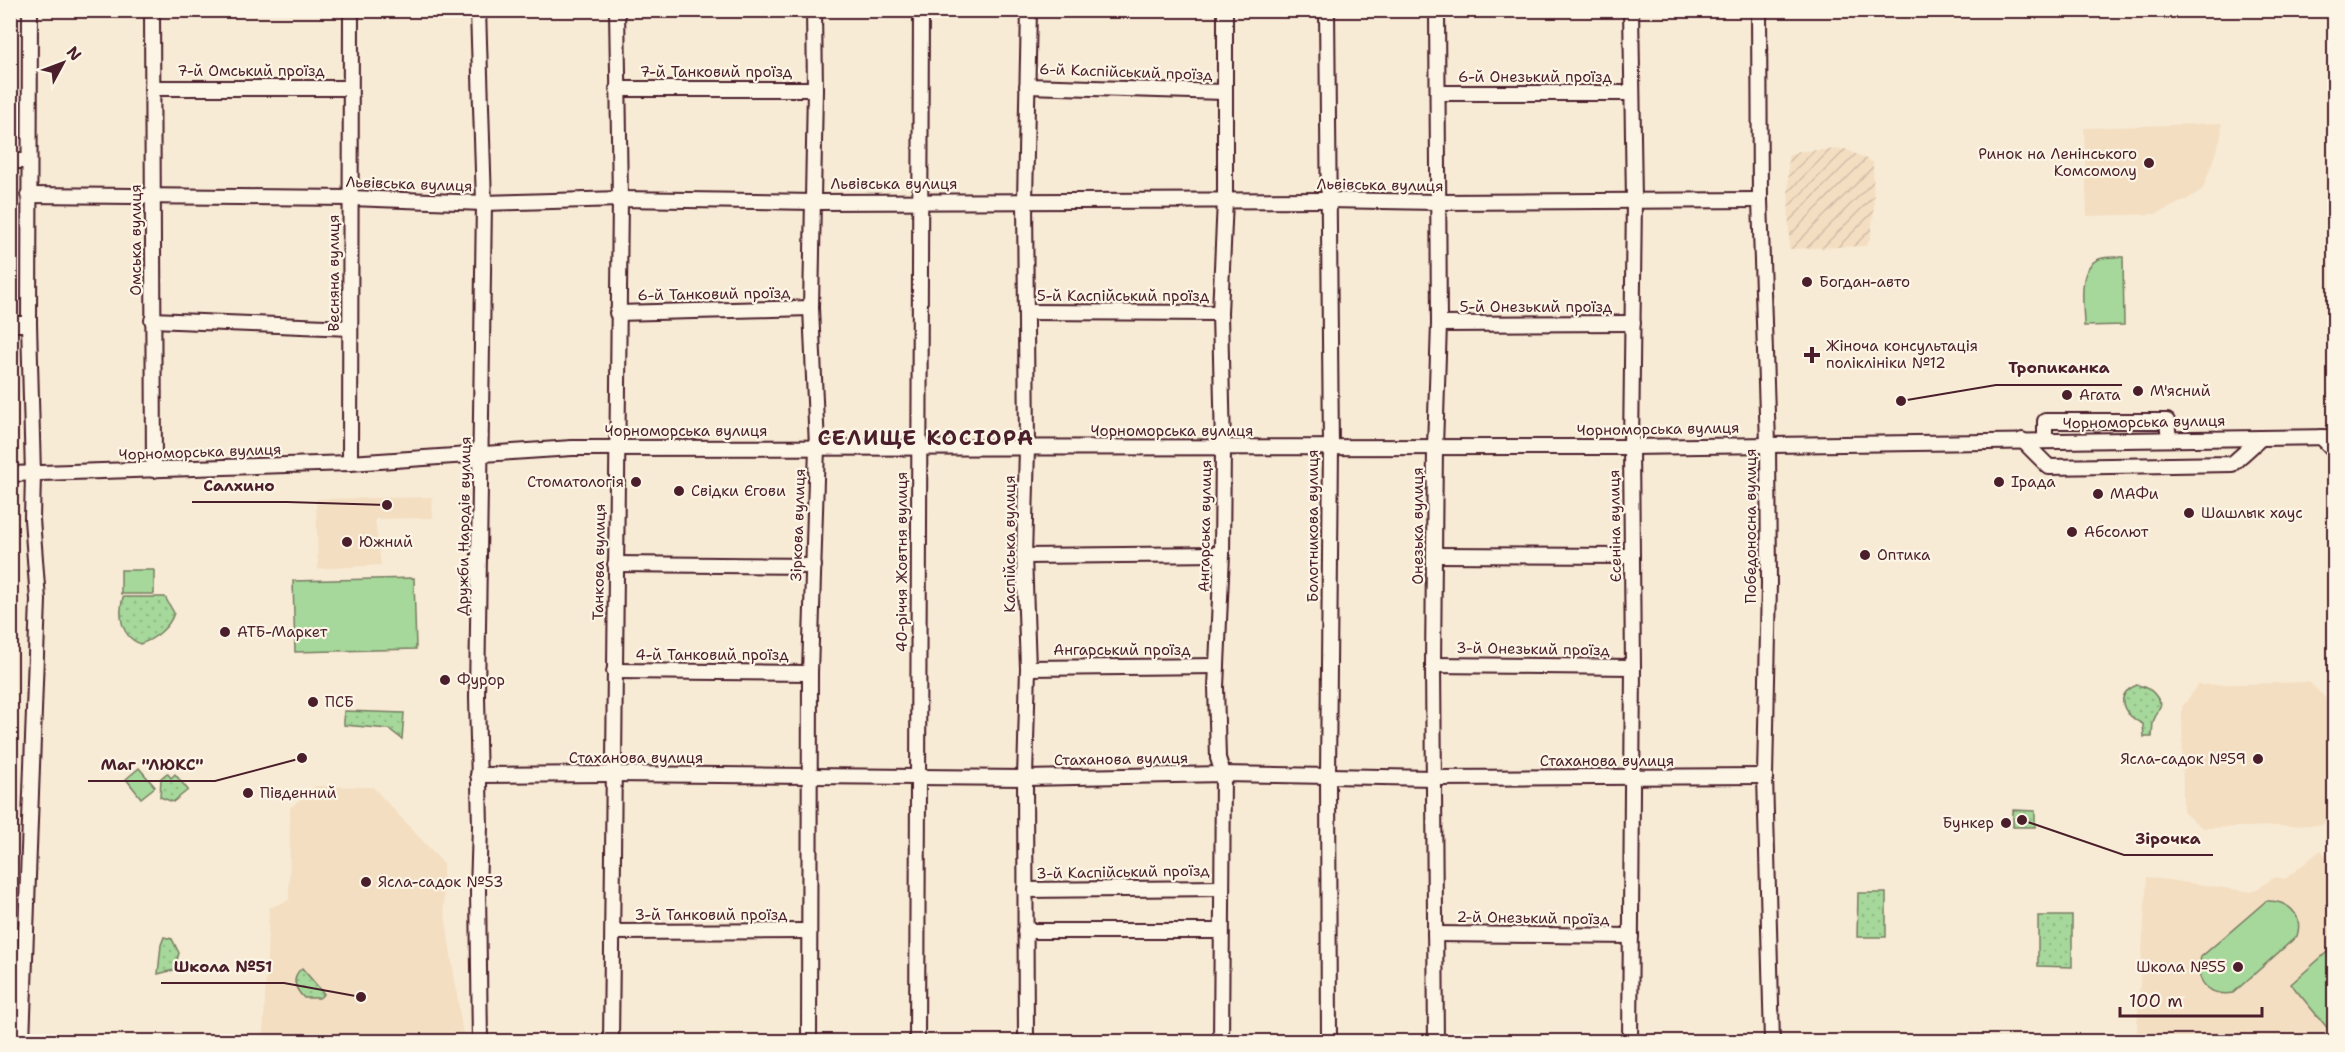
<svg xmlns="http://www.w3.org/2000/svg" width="2345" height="1052" font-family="'Shantell Sans',sans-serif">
  <defs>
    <pattern id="industrial-furrows" width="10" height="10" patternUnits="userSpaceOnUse" patternTransform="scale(1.5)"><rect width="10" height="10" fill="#f3dec2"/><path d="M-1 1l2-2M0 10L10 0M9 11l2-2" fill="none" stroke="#d2bea7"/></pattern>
    <pattern id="park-dots" width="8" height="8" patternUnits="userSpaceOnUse" patternTransform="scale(1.5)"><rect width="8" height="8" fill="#a5d89a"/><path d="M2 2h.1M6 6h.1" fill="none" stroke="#90b985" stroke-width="1.8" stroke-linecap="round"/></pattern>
  </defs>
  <rect width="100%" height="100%" fill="#f8ebd5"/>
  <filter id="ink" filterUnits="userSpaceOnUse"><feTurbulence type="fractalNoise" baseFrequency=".0167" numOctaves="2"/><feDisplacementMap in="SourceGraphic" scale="12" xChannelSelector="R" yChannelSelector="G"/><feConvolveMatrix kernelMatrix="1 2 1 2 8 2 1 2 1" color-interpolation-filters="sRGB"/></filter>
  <g filter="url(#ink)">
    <g fill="#f3dec2">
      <path d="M2222,123L2221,137L2203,189L2188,199L2156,214L2087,216L2084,128Z"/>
      <path d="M432,497L433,518L375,519L381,565L318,569L316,499Z"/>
      <path d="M2309,682L2334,706V814L2322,825L2202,828L2183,812L2182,707L2198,685Z"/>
      <path d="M315,786L373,787L443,863L444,907L464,1041L263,1042L269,908L289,900L290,808Z"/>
      <path d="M2321,850L2334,865V1041L2136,1042L2147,877L2252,892L2275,877L2285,879Z"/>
    </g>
    <path fill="url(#industrial-furrows)" d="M1845,149L1873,162L1874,212L1870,239L1866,246L1789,249L1788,156L1799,151Z"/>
    <g fill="#a5d89a" stroke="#787c62" stroke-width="1.5">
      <path d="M2123,257L2124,325L2084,326C2084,306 2076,268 2099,259C2106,256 2116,257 2123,257Z"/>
      <rect x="121" y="570" width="33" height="24"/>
      <path d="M414,578L416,649L295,652L293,581Z"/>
      <path d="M139,768L155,787L141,798L126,779Z"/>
      <path d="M2266,901C2287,900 2304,914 2297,936L2233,993C2209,997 2193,981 2201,957Z"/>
      <path d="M2334,946V1036L2291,984Z"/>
    </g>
    <g fill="url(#park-dots)" stroke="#787c62" stroke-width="1.5">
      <path d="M123,597H165L174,613C169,628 155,639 140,644C121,636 118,616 123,597Z"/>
      <path d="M2137,685C2150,687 2155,693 2161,704L2153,722L2152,737H2144L2143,724C2124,716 2112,695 2137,685Z"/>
      <path d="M344,711L404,713L402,739L389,729L344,725Z"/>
      <path d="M167,773L171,778L175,774L188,790L173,802L160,797L161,778Z"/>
      <path d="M2013,810L2035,811V827H2013Z"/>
      <path d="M1858,893H1886V937H1857Z"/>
      <path d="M2038,916H2072V967L2038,966Z"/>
      <path d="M164,937L172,939L179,953L174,970L158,974L161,945Z"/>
      <path d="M302,968L324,994L319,998H304C294,988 291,977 302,968Z"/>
    </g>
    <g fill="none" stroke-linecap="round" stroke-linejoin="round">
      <g stroke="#4a1f2b" stroke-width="18">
        <g id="minor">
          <path d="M152,10L154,470"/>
          <path d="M478,10L484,203L477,697L480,826L478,891L480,1042"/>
          <path d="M1327,10L1331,447L1328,775L1329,1042"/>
          <path d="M1759,10L1760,200L1768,444L1769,584L1765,776L1772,1042"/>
          <path d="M1027,86L1224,92"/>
          <path d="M152,88H350"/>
          <path d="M617,89H815"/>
          <path d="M1438,93H1632"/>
          <path d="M10,161H28"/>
          <path d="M28,195L350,198L484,203L620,199L814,202L1327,200L1437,202L1760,200"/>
          <path d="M1026,312L1220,313"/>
          <path d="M617,313L811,308"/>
          <path d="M152,320L350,328"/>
          <path d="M10,324H29"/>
          <path d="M1439,324L1633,323"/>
          <path d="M2321,437L2334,450"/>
          <path d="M2022,440L2049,467L2232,464L2261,438"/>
          <path d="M2045,440V421H2167L2169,439"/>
          <path d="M350,463L351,10"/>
          <path d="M10,474L350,463L572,448L1631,447L2334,437"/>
          <path d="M1435,555L1632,556"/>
          <path d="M1024,556L1222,554"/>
          <path d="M615,564L814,566"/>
          <path d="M1433,665L1633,667"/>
          <path d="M1028,668L1217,666"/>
          <path d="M614,671L810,673"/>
          <path d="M478,775L613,774L1025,778L1223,774L1434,778L1765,776"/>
          <path d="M1025,890L1221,888"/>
          <path d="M1025,931H1221"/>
          <path d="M613,932L808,931"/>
          <path d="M1435,934L1631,936"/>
          <path d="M22,1042L38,600L32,519L33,474L29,324L30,10"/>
          <path d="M611,1042L620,199L617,10"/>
          <path d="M809,1042L810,673L817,447L811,308L815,89L814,10"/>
          <path d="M917,1042L921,10"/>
          <path d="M1026,1042L1025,778L1028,668L1024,556L1027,449L1025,200L1029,10"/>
          <path d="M1221,1042L1223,774L1218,758L1216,687L1222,554L1223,447L1220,313L1225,200V10"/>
          <path d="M1436,1042L1433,665L1435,447L1439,324L1437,10"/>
          <path d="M1630,1042L1633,667L1631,447L1634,200L1631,10"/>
        </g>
      </g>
      <use href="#minor" stroke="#fcf5e5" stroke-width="14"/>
    </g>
  </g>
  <g fill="#4a1f2b" stroke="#fcf5e5" stroke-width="2">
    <circle cx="2149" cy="163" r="6"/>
    <circle cx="1807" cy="282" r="6"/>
    <path d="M1809 346h6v6h6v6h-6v6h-6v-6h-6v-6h6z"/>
    <circle cx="2138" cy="391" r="6"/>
    <circle cx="2067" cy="395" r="6"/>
    <circle cx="636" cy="482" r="6"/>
    <circle cx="1999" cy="482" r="6"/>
    <circle cx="679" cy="491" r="6"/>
    <circle cx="2098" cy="494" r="6"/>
    <circle cx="2189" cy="513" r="6"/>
    <circle cx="2072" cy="532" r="6"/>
    <circle cx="347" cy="542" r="6"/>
    <circle cx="1865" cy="555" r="6"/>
    <circle cx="225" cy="632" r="6"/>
    <circle cx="445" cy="680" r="6"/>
    <circle cx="313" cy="702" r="6"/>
    <circle cx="2258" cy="759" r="6"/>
    <circle cx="248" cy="793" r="6"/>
    <circle cx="2006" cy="823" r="6"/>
    <circle cx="366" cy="882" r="6"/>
    <circle cx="2238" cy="967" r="6"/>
  </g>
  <g text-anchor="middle" stroke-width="4.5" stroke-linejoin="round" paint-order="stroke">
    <g font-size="15" fill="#4a1f2b" stroke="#fcf5e5">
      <text x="251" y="76">7-й Омський проїзд</text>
      <text x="716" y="77">7-й Танковий проїзд</text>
      <text transform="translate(1126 72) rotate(2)" y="5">6-й Каспійський проїзд</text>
      <text x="1535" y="82">6-й Онезький проїзд</text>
      <text transform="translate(409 184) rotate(2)" y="5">Львівська вулиця</text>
      <text x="894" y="189">Львівська вулиця</text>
      <text transform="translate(1380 185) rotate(1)" y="5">Львівська вулиця</text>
      <text transform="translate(136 240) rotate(-90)" y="5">Омська вулиця</text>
      <text transform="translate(334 273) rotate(-90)" y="5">Весняна вулиця</text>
      <text transform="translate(714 294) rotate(-1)" y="5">6-й Танковий проїзд</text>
      <text x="1123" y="301">5-й Каспійський проїзд</text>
      <text x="1536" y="312">5-й Онезький проїзд</text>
      <text transform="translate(2144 422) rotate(-1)" y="5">Чорноморська вулиця</text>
      <text transform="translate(1658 429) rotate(-1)" y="5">Чорноморська вулиця</text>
      <text x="686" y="436">Чорноморська вулиця</text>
      <text x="1172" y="436">Чорноморська вулиця</text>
      <text transform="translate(200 452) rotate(-2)" y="5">Чорноморська вулиця</text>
      <text transform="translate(798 525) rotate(-88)" y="5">Зіркова вулиця</text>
      <text transform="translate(464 526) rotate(-89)" y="5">Дружби Народів вулиця</text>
      <text transform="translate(1205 526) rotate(-89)" y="5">Ангарська вулиця</text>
      <text transform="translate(1313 526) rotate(-90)" y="5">Болотникова вулиця</text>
      <text transform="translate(1418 526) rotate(-90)" y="5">Онезька вулиця</text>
      <text transform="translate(1615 526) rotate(-91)" y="5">Єсеніна вулиця</text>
      <text transform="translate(1751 526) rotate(-90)" y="5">Победоносна вулиця</text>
      <text transform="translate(1010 544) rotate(-90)" y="5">Каспійська вулиця</text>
      <text transform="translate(599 562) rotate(-89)" y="5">Танкова вулиця</text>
      <text transform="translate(902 562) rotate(-90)" y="5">40-річчя Жовтня вулиця</text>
      <text transform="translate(1533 649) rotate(1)" y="5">3-й Онезький проїзд</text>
      <text x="1122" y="655">Ангарський проїзд</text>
      <text x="712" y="660">4-й Танковий проїзд</text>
      <text x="636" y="763">Стаханова вулиця</text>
      <text transform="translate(1121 759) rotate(-1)" y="5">Стаханова вулиця</text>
      <text x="1607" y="766">Стаханова вулиця</text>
      <text transform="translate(1123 872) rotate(-1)" y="5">3-й Каспійський проїзд</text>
      <text x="711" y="920">3-й Танковий проїзд</text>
      <text transform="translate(1533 918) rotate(1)" y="5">2-й Онезький проїзд</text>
    </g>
    <g font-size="15" fill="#4a1f2b" stroke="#fcf5e5" text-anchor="start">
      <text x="2137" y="159" text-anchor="end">Ринок на Ленінського<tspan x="2137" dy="17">Комсомолу</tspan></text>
      <text x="1819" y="287">Богдан-авто</text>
      <text x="1826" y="351">Жіноча консультація<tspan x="1826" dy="17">поліклініки №12</tspan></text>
      <text x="2150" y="396">М'ясний</text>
      <text x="2079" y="400">Агата</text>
      <text x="624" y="487" text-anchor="end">Стоматологія</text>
      <text x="2011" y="487">Ірада</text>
      <text x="691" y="496">Свідки Єгови</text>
      <text x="2110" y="499">МАФи</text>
      <text x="2201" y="518">Шашлык хаус</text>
      <text x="2084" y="537">Абсолют</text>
      <text x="359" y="547">Южний</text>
      <text x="1877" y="560">Оптика</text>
      <text x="237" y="637">АТБ-Маркет</text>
      <text x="457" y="685">Фурор</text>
      <text x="325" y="707">ПСБ</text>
      <text x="2246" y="764" text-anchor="end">Ясла-садок №59</text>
      <text x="260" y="798">Південний</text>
      <text x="1994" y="828" text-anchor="end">Бункер</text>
      <text x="378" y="887">Ясла-садок №53</text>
      <text x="2226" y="972" text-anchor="end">Школа №55</text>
    </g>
    <g font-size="21" font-weight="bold" letter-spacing="1.5" fill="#4a1f2b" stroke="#fcf5e5">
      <text x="926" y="445">СЕЛИЩЕ КОСІОРА</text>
    </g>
  </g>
  <path fill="none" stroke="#4a1f2b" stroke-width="2" d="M1901 401L1996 385H2122M387 505L287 502H192M302 758L215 781H88M2022 820L2124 855H2213M361 997L284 983H161"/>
  <g fill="#4a1f2b" stroke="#fcf5e5" stroke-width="2">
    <circle cx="1901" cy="401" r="6"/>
    <circle cx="387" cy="505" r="6"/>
    <circle cx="302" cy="758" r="6"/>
    <circle cx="2022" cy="820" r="6"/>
    <circle cx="361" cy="997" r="6"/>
  </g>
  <g font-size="16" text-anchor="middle" font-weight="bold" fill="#4a1f2b" stroke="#fcf5e5" stroke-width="4.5" stroke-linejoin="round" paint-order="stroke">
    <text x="2059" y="373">Тропиканка</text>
    <text x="239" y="491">Салхино</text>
    <text x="152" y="770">Маг "ЛЮКС"</text>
    <text x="2168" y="844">Зірочка</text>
    <text x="223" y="972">Школа №51</text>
  </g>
  <rect width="2345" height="1052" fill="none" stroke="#fcf5e5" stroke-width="36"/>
  <rect x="18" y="18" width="2309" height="1016" fill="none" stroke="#4a1f2b" stroke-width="2" filter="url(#ink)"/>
  <g transform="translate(63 63) rotate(49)" stroke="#fcf5e5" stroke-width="4.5" paint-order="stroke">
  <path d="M0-4.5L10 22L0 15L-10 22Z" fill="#4a1f2b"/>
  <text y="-9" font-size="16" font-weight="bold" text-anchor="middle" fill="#4a1f2b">N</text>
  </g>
  <path d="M2120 1007v9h142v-9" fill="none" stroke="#4a1f2b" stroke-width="3"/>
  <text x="2129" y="1007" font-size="18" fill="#4a1f2b" stroke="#fcf5e5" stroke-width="4.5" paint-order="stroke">100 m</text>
</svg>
